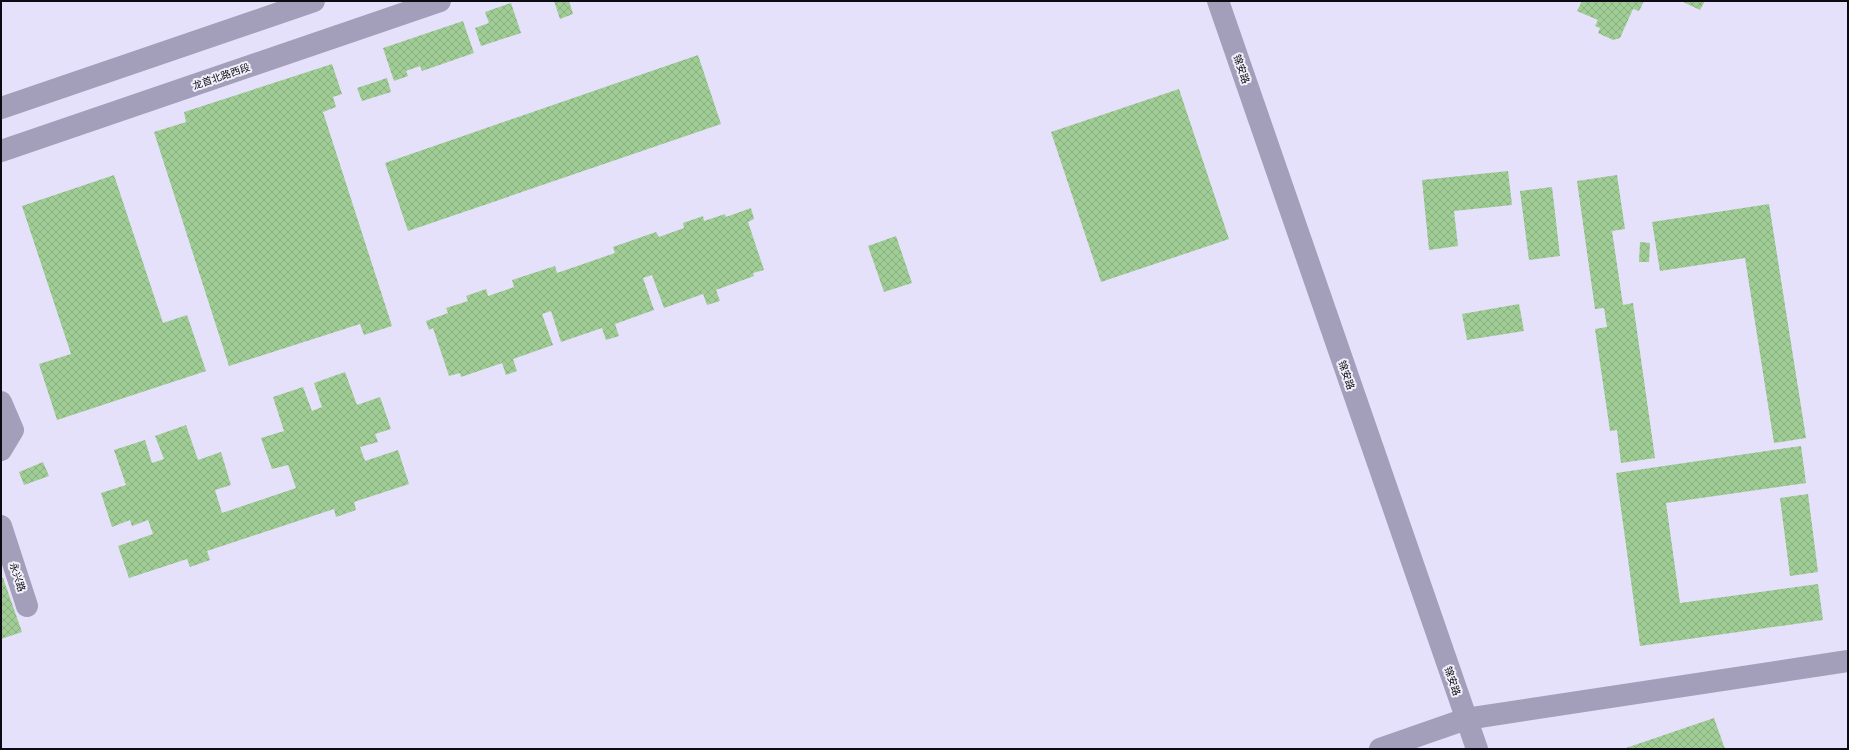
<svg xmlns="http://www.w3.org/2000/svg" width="1849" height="750" font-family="'IBM Plex Serif','Noto Sans SC',serif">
  <defs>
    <pattern id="building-cross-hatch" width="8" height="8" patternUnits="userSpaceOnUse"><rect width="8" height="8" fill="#a0cc95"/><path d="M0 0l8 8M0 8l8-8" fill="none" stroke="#89ae80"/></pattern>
  </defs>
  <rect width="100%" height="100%" fill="#e6e1fb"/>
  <g fill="url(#building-cross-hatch)">
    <path d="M554,1H569L573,14L560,19Z"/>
    <path d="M1582,1H1644L1639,11L1633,9L1620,38L1613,40L1598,33L1600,28L1595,26L1598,20L1577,11Z"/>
    <path d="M1681,1H1705L1700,10Z"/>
    <path d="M511,3L521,33L481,46L475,28L489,23L485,12Z"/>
    <path d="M463,21L474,53L422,71L420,66L406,71L408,76L394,81L383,48Z"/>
    <path d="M698,55L721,124L408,231L385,163Z"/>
    <path d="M332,64L342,94L333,97L336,107L323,112L392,326L364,335L360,324L229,366L154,132L186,122L184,112Z"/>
    <path d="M387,78L391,92L362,101L357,88Z"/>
    <path d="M1179,89L1229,239L1101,282L1051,132Z"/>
    <path d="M1508,171L1512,205L1454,211L1458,246L1429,250L1422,180Z"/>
    <path d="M114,175L163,323L187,315L206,371L57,420L39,364L71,354L22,206Z"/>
    <path d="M1617,175L1625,229L1612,231L1623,305L1633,303L1655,458L1621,463L1617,430L1610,431L1595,329L1607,327L1604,308L1595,309L1577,181Z"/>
    <path d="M1552,187L1560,256L1529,260L1520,191Z"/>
    <path d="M1769,204L1806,438L1774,443L1745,258L1660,271L1652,222Z"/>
    <path d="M751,208L754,219L748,222L764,270L753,273L754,276L716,290L720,301L707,305L703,294L664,308L652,275L643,278L654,310L615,324L619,336L606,340L602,328L561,342L551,311L542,314L553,345L513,359L517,371L506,375L502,363L461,377L460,373L449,376L433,328L429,330L426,321L448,313L446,308L468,301L466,296L486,289L488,296L514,287L512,280L555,266L557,273L615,253L613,247L656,232L659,237L684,228L683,223L703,216L704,221L725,214L726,217Z"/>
    <path d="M896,236L912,283L884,292L868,246Z"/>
    <path d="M1640,242L1650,243L1649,262H1639Z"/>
    <path d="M1519,304L1524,331L1467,340L1462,314Z"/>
    <path d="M345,372L357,405L380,397L391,429L375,434L378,442L360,447L365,461L398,450L409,484L354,502L356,510L336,517L334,509L207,551L210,560L190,567L187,559L129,578L118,546L153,534L148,520L132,526L130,520L112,527L101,493L126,485L114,450L145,440L152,463L164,459L155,436L186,425L198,460L221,452L231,485L215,490L222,513L296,488L288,465L272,469L261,438L284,431L273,397L303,387L312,411L322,407L314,383Z"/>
    <path d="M1801,446L1806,483L1666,503L1680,603L1818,584L1823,620L1640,646L1616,473Z"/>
    <path d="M43,462L49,476L24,485L19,472Z"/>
    <path d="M1808,494L1818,572L1790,576L1780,498Z"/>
    <path d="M1,578H3L22,632L1,639Z"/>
    <path d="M1714,718L1725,749H1623Z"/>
  </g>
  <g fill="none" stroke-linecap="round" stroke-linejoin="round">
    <g stroke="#a39eba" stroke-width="22">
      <path d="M1,402L13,430L1,450"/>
      <path d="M1,526L27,606"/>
      <path d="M1380,749L1466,719L1848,661"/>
    </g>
    <g stroke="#a39eba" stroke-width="22">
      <path d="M1218,1L1477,749"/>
      <path d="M1,108L314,1"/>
      <path d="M1,151L440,1"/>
    </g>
  </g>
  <g text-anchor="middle" stroke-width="4" stroke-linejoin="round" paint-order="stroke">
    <g font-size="10" fill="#0c0b13" stroke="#f2f1fb">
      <text transform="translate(1242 69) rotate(71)" y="4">锦安路</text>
      <text transform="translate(221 76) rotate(-19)" y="4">龙首北路西段</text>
      <text transform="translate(1347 375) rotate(71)" y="4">锦安路</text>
      <text transform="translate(18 577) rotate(72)" y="4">永兴路</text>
      <text transform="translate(1453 681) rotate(71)" y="4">锦安路</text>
    </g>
  </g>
  <rect width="1849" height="750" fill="none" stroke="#0c0b13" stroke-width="4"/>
</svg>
